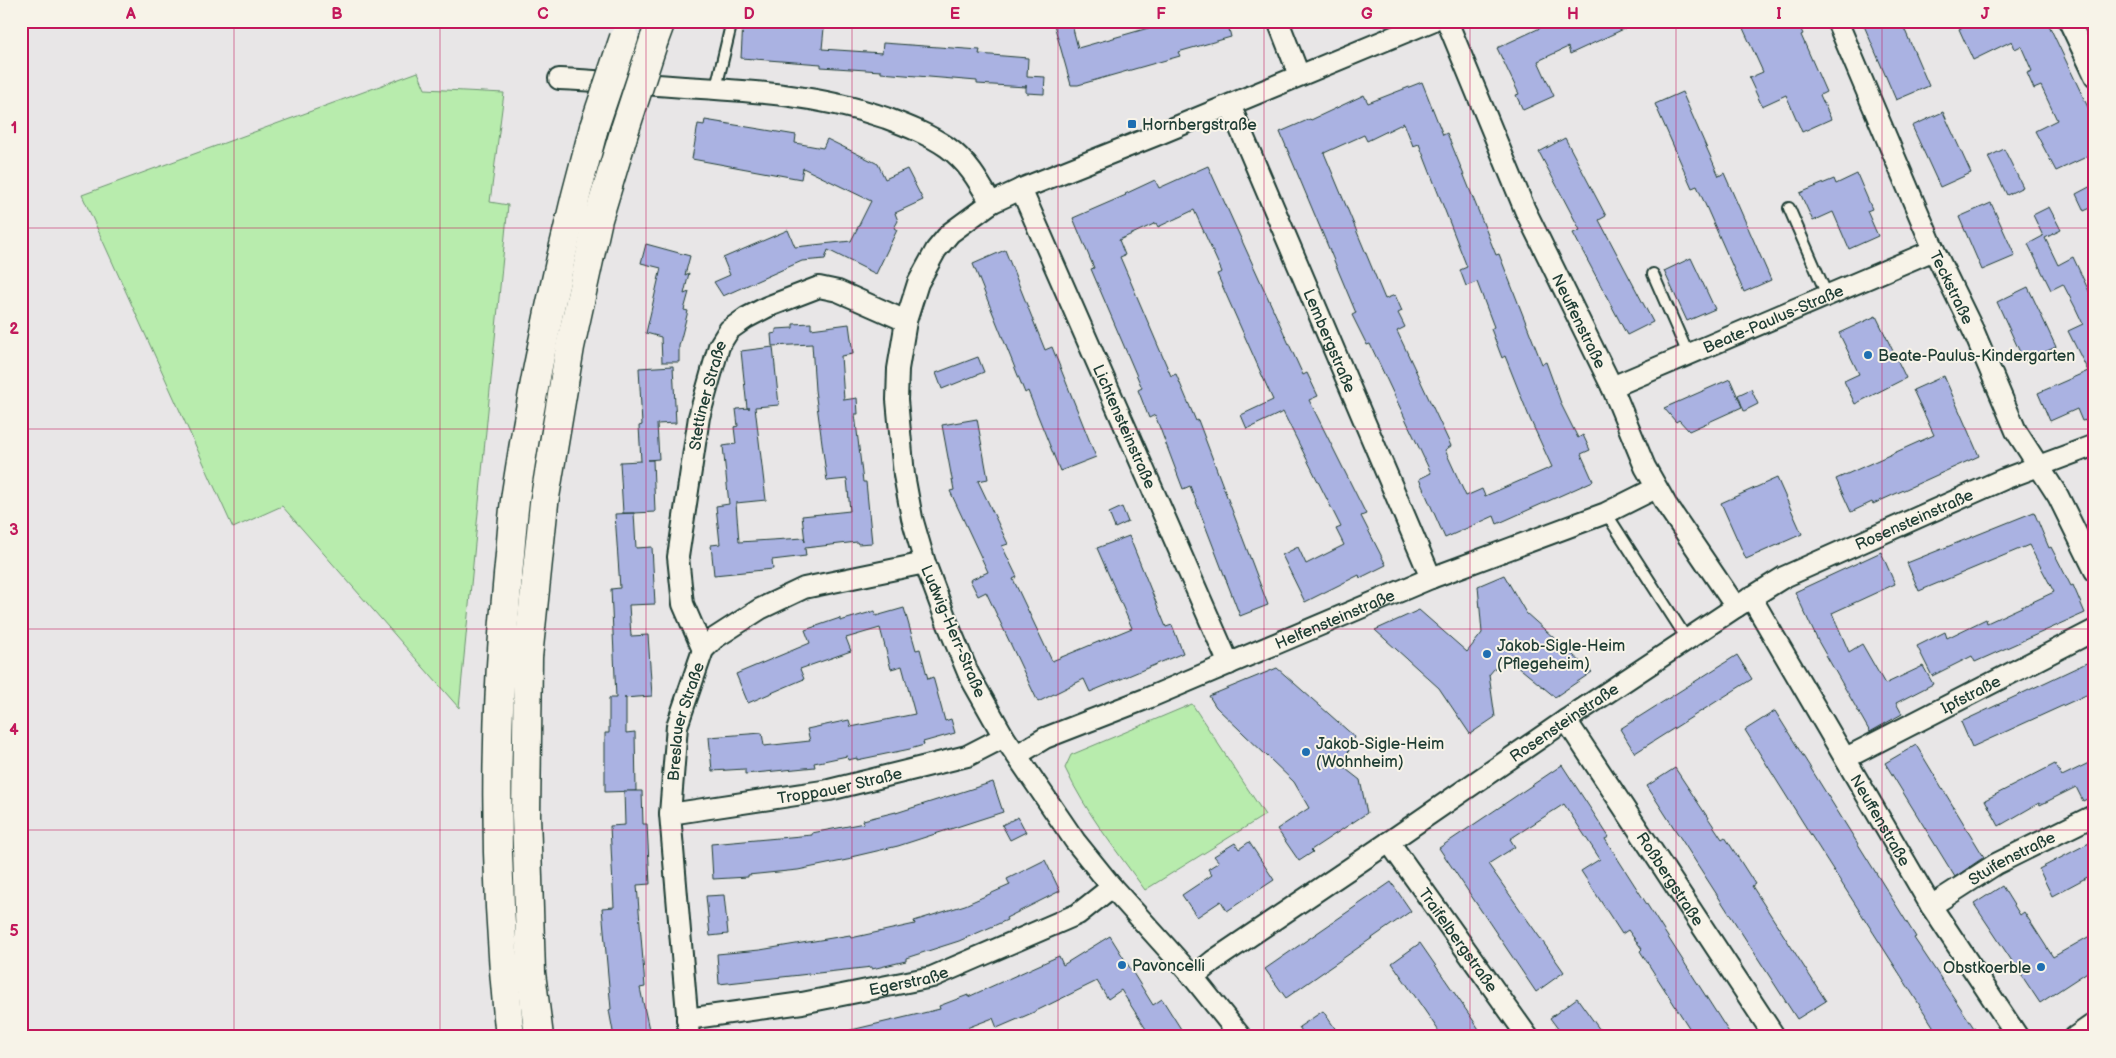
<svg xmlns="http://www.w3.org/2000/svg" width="2116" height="1058" font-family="'Balsamiq Sans',sans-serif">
  <rect width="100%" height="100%" fill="#e8e6e7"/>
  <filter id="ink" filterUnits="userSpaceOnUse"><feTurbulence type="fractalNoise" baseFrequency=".02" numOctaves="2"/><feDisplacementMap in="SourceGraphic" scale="10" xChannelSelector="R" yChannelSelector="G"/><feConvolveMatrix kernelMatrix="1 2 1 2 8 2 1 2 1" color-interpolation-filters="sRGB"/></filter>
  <g filter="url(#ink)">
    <g fill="#b8ecad" stroke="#6c9470">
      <path d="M418,72L425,89L504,93L490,202L508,205L459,708L282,506L233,528L82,195Z"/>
      <path d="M1192,704L1265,815L1145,890C1116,850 1086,813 1065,768L1071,755Z"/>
    </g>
    <g fill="#aab2e2" stroke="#1f3d34" fill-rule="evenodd">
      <path d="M1053,21H1071L1078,48L1173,21H1227L1231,37L1178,52L1180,56L1078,85H1071Z"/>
      <path d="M1555,21H1641L1570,54L1568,47L1538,61L1554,96L1523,110L1516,95L1519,94L1497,48Z"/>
      <path d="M1752,21H1797L1803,34L1801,35L1826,92L1820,95L1831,119L1802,132L1786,95L1762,106L1749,78L1763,72L1742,26Z"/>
      <path d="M1862,21H1901L1929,86L1896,100Z"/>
      <path d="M1976,21H2047L2095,122V153L2056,171L2035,131L2057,120L2041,86L2034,89L2027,73L2032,71L2021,46L2015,49L2012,41L1973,60L1959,29Z"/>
      <path d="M743,22L824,28L822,49L882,53L883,43L980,50L979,54L1028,58L1027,76L1045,77L1044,94L1026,93V85V87L977,84V81L881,73V71L821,67V64L741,58Z"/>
      <path d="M1422,82L1443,135L1447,133L1496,255L1499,254L1542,364L1546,362L1562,406L1578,438L1583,435L1590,450L1581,454L1593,481L1497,524L1494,516L1445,538L1419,479L1431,473L1370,344L1367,345L1352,315L1356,313L1280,132L1310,119L1311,120L1364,95L1368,103ZM1404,123L1413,146L1419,144L1467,267L1460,270L1466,286L1477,282L1494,327L1491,329L1502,358L1505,356L1530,419L1552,467L1485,496L1482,489L1466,496L1445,450L1451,446L1397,331L1405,327L1398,313L1402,311L1395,295L1385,299L1324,153L1364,135L1367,141Z"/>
      <path d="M1682,92L1719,176L1724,173L1771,280L1744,292L1697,186L1692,188L1655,104Z"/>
      <path d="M1943,112L1971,173L1940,187L1912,126Z"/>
      <path d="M705,120L796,135L795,143L823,148L827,139L878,164L885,179L907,169L923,200L895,213L898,221L894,228L897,230L876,274L828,250L825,259L802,261L723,296L714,282L730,275L723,258L788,230L795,247L851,241L871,201L803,168L801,179L692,159L698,124L704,125Z"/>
      <path d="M1565,138L1606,216L1599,220L1653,322L1627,335L1573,233L1580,230L1539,152Z"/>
      <path d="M2004,149L2023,187L2007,195L1988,157Z"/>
      <path d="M1208,166L1303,375L1307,373L1318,396L1309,400L1366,514L1361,516L1386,565L1360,578L1359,575L1305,602L1282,555L1298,547L1306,564L1344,545L1336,529L1341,527L1283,412L1247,429L1241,415L1273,400L1217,274L1222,272L1194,210L1158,227L1156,223L1119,240L1125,255L1120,257L1171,376L1176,374L1196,421L1198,420L1268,605L1240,616L1190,486L1183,489L1155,415L1149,418L1138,390L1142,388L1091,269L1094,268L1073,218L1126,195L1125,194L1155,180L1159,188Z"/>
      <path d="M1857,174L1872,209L1867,211L1878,236L1849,249L1833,212L1813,221L1800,193L1834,179L1836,184Z"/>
      <path d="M2095,184V206L2084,211L2076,194Z"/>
      <path d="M1991,203L2015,256L1982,270L1959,217Z"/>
      <path d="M2049,207L2061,230L2045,238L2058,265L2073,257L2095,304V418L2082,421L2077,409L2050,421L2038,393L2088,371L2068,331L2083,324L2075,307L2063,284L2051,290L2028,244L2043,236L2033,215Z"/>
      <path d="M646,244L690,256L685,275L689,273L684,294L689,292L684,310L688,311L679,346V362H662L661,337L646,333L661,268L641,263Z"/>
      <path d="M1005,250L1045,350L1052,347L1096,457L1060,471L1028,391L1025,393L973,264Z"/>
      <path d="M1691,258L1715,309L1687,321L1664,271Z"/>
      <path d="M2028,287L2056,347L2024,361L1997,302Z"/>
      <path d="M1876,316L1906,378L1855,404L1844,381L1859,374L1839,333Z"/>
      <path d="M811,323V329L849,324L853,354L841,356L844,400L857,398L858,414H855L863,482H866L872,543L858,544L857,542L805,548L806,556L772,560L773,569L714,575L711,545L720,544L716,506L729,504L723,446L736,444L734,427L738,426L736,409L750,408H747L741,351L773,347L779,405L755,407L766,500L736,503L739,542L804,538L805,542L802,516L850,511L847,479L827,481L815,390L812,344L772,346L771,334L776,333V329L793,328V324Z"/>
      <path d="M978,357L984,372L942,389L936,373Z"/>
      <path d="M673,366L676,423L657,424L659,459L648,460H653L655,512L634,513L636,548L652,547L655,604L629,605L631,636L648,635L652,696L624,698H626V733L635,732L636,791L605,792V733H609V698H616L611,589L620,588L615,514L634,513H623L620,462L641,461L639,426L642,425L639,368Z"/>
      <path d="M1944,376L1979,456L1873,504L1872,502L1851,512L1836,479L1934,435L1913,390Z"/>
      <path d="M1730,379L1742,407L1689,431L1679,420L1676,422L1664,408Z"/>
      <path d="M1751,389L1758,404L1744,411L1738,395Z"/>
      <path d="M977,419L988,479L978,481L1008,544L1002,546L1017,577L1013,579L1052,661L1132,628L1097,548L1129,536L1166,627L1172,625L1183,653L1090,692L1084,679L1038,702L986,592L978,596L970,580L988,572L950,491L954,490L942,425Z"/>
      <path d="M1777,478L1802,534L1746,559L1721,503Z"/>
      <path d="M1122,507L1128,522L1115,528L1109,513Z"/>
      <path d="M2034,512L2049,548L2051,547L2071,586L2073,585L2085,613L1975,662L1972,656L1932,676L1917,646L1945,632L1947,638L1986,619L1987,623L2054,592L2029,545L1919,591L1907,563Z"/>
      <path d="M1881,552L1895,584L1832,613L1849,652L1862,644L1885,684L1923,666L1933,684L1896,703L1902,714L1870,732L1818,641L1795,592Z"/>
      <path d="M1504,575L1526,613L1592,672L1555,697L1505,656L1489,675L1495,717L1470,734L1439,688L1375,630L1419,610L1467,652L1482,633L1478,586Z"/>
      <path d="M904,608L916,650L920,649L928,679L933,677L945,721L951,719L955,733L923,742L924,745L910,749L857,760V758L848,760L847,756L814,763L815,767L745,774V769L712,771L709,737L762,733L764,746L810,741L807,729L849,720L851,727L915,714L902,666L891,669L880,628L846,638L851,651L800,669L804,679L748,703L736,674L810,643L805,630L840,618V621L875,611L876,616Z"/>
      <path d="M1737,655L1752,679L1635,753L1620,729Z"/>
      <path d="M2095,659V691L1972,747L1961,722Z"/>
      <path d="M1277,668L1355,737L1342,766L1360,780L1367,813L1311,850L1313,852L1299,861L1277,829L1309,808L1294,782L1216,707L1209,696Z"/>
      <path d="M1775,711L1916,937L1914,938L1980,1037H1940L1809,832L1745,730Z"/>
      <path d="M1916,745L1984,857L1955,877L1885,763Z"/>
      <path d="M2095,760V795L2083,801L2076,787L2040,805L2039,803L1999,826L1985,800L2055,764L2062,776Z"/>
      <path d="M1562,765L1609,837L1605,839L1732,1037H1695L1640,951L1642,949L1628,930L1622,934L1581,871L1600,859L1564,804L1510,839L1515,847L1488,864L1564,972L1536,992L1439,848Z"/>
      <path d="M1675,768L1722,839L1725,837L1755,884L1752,886L1826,1001L1797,1019L1647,786Z"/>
      <path d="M993,782L1003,812L898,846L851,857L852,859L798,870L748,875V877L713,879L711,844L812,835V833L864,823L863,820L896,812V813Z"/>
      <path d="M624,791H642L643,824H647L650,884L637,885L645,987L640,988L650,1034L637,1037H614L609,1010L611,1009L602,908L614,907L610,826L625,825Z"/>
      <path d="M1018,817L1026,832L1010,840L1002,825Z"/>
      <path d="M2095,840V873L2052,896L2039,869Z"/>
      <path d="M1249,842L1274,880L1227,911L1221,901L1197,917L1182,895L1212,875L1208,869L1219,862L1214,856L1235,843L1239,849Z"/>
      <path d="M1045,860L1060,891L1006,918L1007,920L959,941L906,958V961L872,969V967L719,984L717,954L760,950L850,935L851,938L915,924L914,921L965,905L1010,885L1007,879Z"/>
      <path d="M1391,882L1411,911L1286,998L1265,969Z"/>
      <path d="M2002,886L2020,915L2024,912L2053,957L2095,933V967L2040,1003L1974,904Z"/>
      <path d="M724,895L728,934L710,936L706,896Z"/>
      <path d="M1110,936L1153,1005L1162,999L1186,1037H1151L1121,990L1108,999L1097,981L1032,1013L997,1028L993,1018L943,1037H848L847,1031L940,1009L939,1006L968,995V997L1059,956L1063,965Z"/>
      <path d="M1420,943L1473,1020L1484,1037H1443L1392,963Z"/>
      <path d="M1577,998L1605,1037H1564L1550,1018Z"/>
      <path d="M1323,1011L1341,1037H1306L1299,1027Z"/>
    </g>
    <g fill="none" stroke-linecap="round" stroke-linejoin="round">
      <g stroke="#1f3d34" stroke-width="14">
        <g id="service">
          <path d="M716,88L732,21"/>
          <path d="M1789,208L1827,295"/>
          <path d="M1653,274L1688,354"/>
          <path d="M1606,513L1687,639"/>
        </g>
      </g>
      <g stroke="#1f3d34" stroke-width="24">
        <g id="minor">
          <path d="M1278,21L1299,75"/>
          <path id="s1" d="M1447,21L1525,210L1612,387L1645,467L1666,504L1736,607"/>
          <path id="s2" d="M1837,21L1934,250L1974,332L2016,431L2058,496L2095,571"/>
          <path d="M2069,21L2095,76"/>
          <path d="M559,79C601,81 643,84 684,87C753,91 820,95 886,118C907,126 928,134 947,147C968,162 979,182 991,203"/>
          <path id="s3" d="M1230,105L1431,578"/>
          <path id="s4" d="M1021,189L1229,664"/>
          <path id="s5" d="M1612,387L1934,250"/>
          <path id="s6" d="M1751,597L1931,906L2018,1037"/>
          <path id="s7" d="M703,650L683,604L678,557L699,417L719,346L729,330L746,318L767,307L819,287L838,291L906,321"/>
          <path id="s8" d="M1566,720L1775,1037"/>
          <path id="s9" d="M1017,755L1045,738L1148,698L1431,578L1606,513L1656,488"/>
          <path id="s10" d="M1846,758L2095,630"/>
          <path id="s11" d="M670,814L829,790L967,756L1004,737"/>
          <path id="s12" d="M1389,842L1528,1037"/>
          <path id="s13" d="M1931,906L1996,864L2095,815"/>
          <path id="s14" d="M1193,977L1213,961L1389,842L1566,720L1736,607L1784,577L2004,479L2095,445"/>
          <path id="s15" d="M687,1019L802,1003L932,977L1078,914L1112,887"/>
          <path id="s16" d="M689,1037L670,814L677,726L703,650L715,638L760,609L804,588L925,563"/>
          <path d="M1241,1037L1193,977L1112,887L1075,841L1004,737L969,675L947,622L925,563L912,518L904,475L897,400L898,369L906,321L918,283L936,250L950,233L991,203L1021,189L1159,134L1432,21"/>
          <path d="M2075,1037L2095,1023"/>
        </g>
      </g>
      <g stroke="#1f3d34" stroke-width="31">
        <g id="trunk">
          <path d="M654,40L661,21"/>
          <path d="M510,1037C494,884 493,728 508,575C511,548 512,520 516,493C535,369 561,247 594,127"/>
          <path d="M539,1037L531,973L526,815L528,657L544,503L570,347L598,219L625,129"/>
        </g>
      </g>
      <use href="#service" stroke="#f7f3e8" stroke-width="10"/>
      <use href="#minor" stroke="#f7f3e8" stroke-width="20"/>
      <use href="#trunk" stroke="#f7f3e8" stroke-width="28"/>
      <g stroke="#1f3d34" stroke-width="31" stroke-linecap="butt">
        <g id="trunk-bridge">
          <path d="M594,127L624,38"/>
          <path d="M625,129L654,40"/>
        </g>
      </g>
      <use href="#trunk-bridge" stroke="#f7f3e8" stroke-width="28"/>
    </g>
  </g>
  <path fill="none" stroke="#c2185b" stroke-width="1" stroke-opacity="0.55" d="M234,21V1037M440,21V1037M646,21V1037M852,21V1037M1058,21V1037M1264,21V1037M1470,21V1037M1676,21V1037M1882,21V1037M21,228H2095M21,429H2095M21,629H2095M21,830H2095"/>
  <g fill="#1f6fb2" stroke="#f7f3e8" stroke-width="2">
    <rect x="1127" y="119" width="10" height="10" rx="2.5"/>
    <circle cx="1868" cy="355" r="5"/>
    <circle cx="1487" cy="654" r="5"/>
    <circle cx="1306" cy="752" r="5"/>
    <circle cx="1122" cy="965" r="5"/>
    <circle cx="2041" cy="967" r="5"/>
  </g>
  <g text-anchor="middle" stroke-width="4" stroke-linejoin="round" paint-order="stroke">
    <g font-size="16" fill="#1f3d34" stroke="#f7f3e8" text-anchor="start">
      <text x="1142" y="130">Hornbergstraße</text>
      <text x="1878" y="361">Beate-Paulus-Kindergarten</text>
      <text x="1497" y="651">Jakob-Sigle-Heim<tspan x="1497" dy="18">(Pflegeheim)</tspan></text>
      <text x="1316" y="749">Jakob-Sigle-Heim<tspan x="1316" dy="18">(Wohnheim)</tspan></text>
      <text x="1132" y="971">Pavoncelli</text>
      <text x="2031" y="973" text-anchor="end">Obstkoerble</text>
    </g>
    <g font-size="16" fill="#1f3d34" stroke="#f7f3e8">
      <text dy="6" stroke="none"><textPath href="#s2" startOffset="290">Teckstraße</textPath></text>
      <text dy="6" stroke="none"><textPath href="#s5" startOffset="175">Beate-Paulus-Straße</textPath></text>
      <text dy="6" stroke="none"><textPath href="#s1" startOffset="328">Neuffenstraße</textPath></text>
      <text dy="6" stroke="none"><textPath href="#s3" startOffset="256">Lembergstraße</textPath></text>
      <text dy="6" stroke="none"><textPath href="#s7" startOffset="262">Stettiner Straße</textPath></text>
      <text dy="6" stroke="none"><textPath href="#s4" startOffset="259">Lichtensteinstraße</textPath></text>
      <text dy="6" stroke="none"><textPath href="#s14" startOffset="856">Rosensteinstraße</textPath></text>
      <text dy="6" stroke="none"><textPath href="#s9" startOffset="346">Helfensteinstraße</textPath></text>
      <text transform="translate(954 631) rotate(67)" y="6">Ludwig-Herr-Straße</text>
      <text dy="6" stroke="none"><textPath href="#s10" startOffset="140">Ipfstraße</textPath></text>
      <text dy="6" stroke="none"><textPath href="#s14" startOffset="450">Rosensteinstraße</textPath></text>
      <text dy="6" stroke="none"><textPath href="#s16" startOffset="318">Breslauer Straße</textPath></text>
      <text dy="6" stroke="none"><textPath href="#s11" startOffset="172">Troppauer Straße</textPath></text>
      <text dy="6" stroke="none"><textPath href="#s6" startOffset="258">Neuffenstraße</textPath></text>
      <text dy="6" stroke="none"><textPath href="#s13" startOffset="94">Stuifenstraße</textPath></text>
      <text dy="6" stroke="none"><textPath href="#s8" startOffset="190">Roßbergstraße</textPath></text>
      <text dy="6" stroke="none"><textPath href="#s12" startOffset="120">Traifelbergstraße</textPath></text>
      <text dy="6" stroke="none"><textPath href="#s15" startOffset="225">Egerstraße</textPath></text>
    </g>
  </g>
  <rect width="2116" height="1058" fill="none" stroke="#f7f3e8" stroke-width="55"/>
  <rect x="28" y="28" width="2060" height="1002" fill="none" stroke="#c2185b" stroke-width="2"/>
  <g font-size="16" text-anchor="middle" font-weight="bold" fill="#c2185b">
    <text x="131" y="19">A</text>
    <text x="337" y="19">B</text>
    <text x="543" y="19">C</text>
    <text x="749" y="19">D</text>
    <text x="955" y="19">E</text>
    <text x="1161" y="19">F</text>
    <text x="1367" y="19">G</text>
    <text x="1573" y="19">H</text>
    <text x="1779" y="19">I</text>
    <text x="1985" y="19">J</text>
    <text x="14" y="133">1</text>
    <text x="14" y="334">2</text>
    <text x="14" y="535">3</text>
    <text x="14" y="735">4</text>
    <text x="14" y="936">5</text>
  </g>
</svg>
